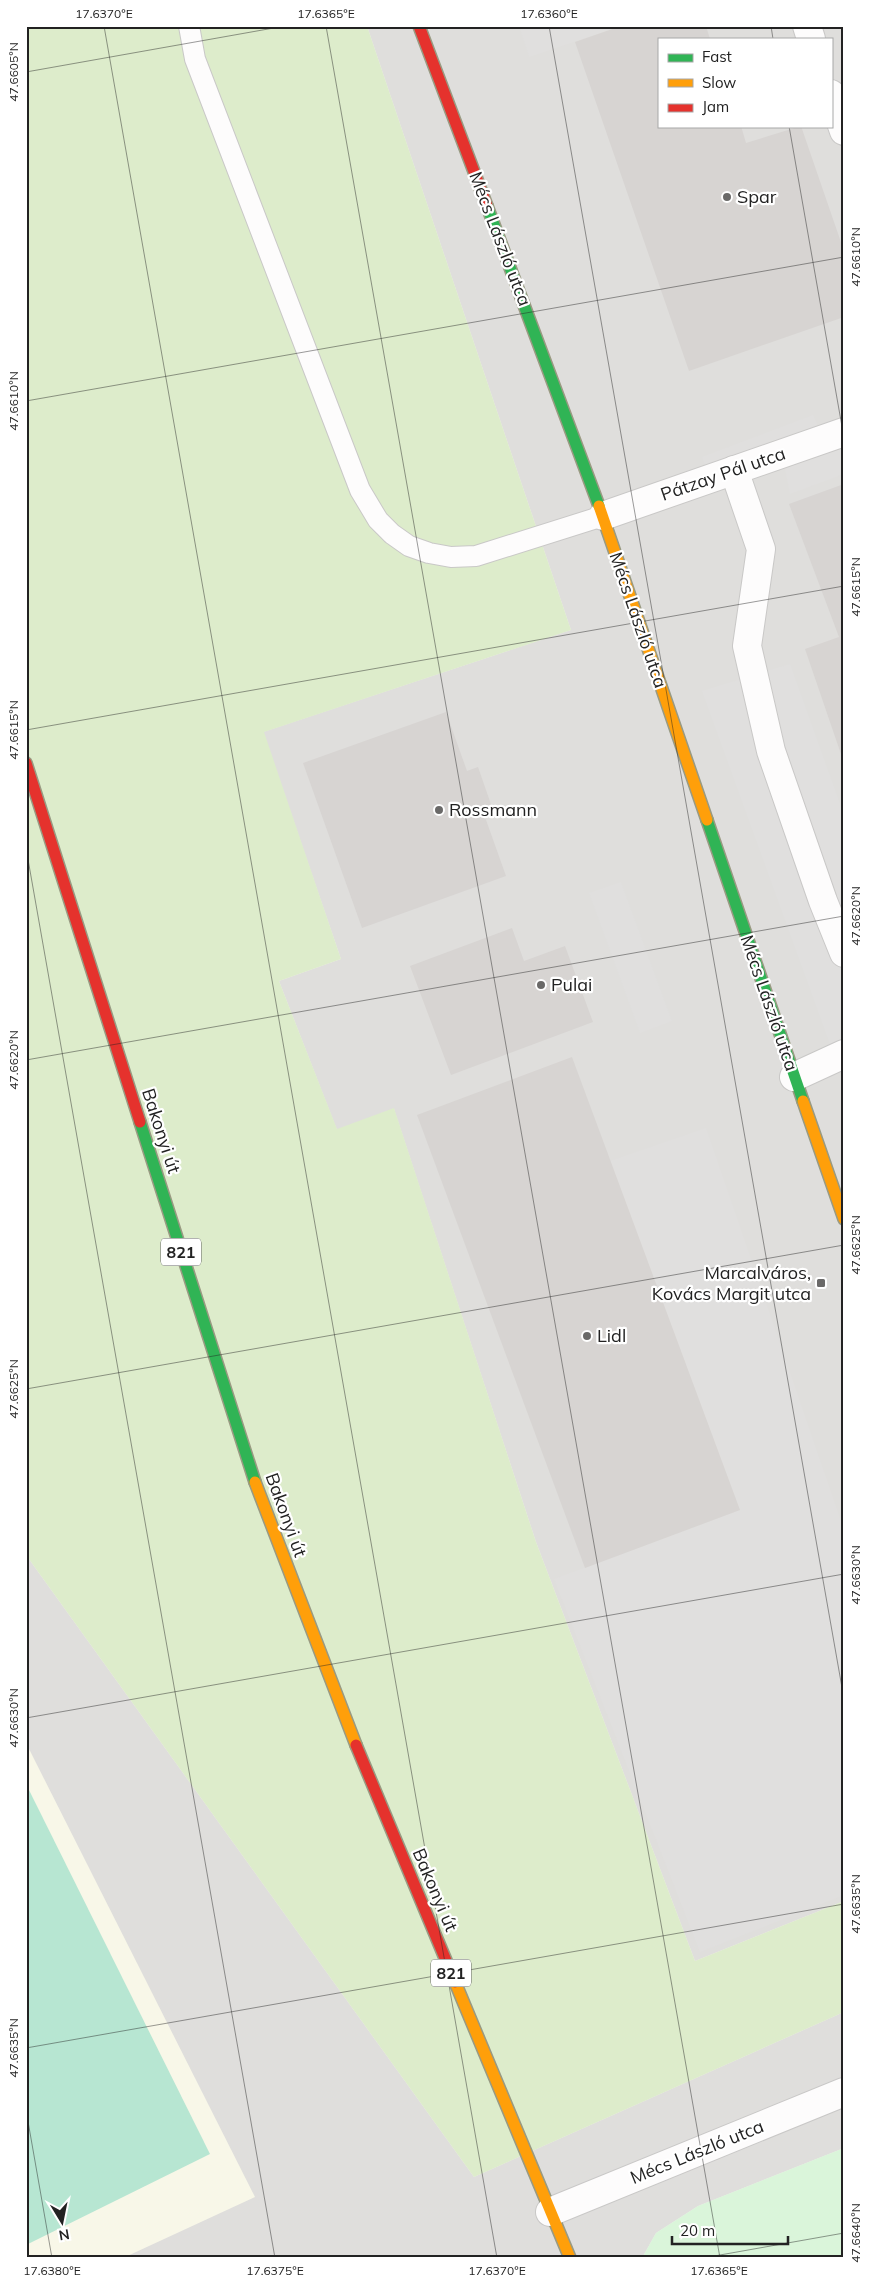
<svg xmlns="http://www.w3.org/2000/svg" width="870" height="2284" font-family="Mulish,sans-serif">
  <rect width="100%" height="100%" fill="#f0eeeb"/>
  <g fill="#dfdedc" fill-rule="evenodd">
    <path d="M367,26H844V1901L695,1961L536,1542L394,1109L337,1130L279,981L341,959L263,732L571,630ZM659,39H831V126H659Z"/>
    <path d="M26,1555L474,2177L844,2012V2148L698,2206L656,2233L642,2258H26Z"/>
  </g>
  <path fill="#f8f7e8" d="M26,1743L255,2197L123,2258H26Z"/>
  <path fill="#ddeccb" d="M26,26H367L571,630L264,732L341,959L279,981L337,1129L394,1108L536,1542L695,1961L844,1901V2012L474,2177L26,1555Z"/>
  <path fill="#daf5da" d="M844,2148V2258H642L656,2233L698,2206Z"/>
  <path fill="#b7e6d2" d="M26,1784L210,2154L26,2245Z"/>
  <g fill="#e0dfde">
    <path d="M519,26H621L529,57Z"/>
    <path d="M813,415L824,439L844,432V474L790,494L782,454L710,479L702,457Z"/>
    <path d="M790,664L844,815V1071L835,1058L702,691Z"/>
    <path d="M621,882L672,1021L640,1033L589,893Z"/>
    <path d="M706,1128L844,1530V1895L700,1952L554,1579L740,1510L610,1161Z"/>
  </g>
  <g fill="#d7d4d2">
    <path d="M621,26H706L710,39H659V126H741L746,143L801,126L844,251V317L689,371L575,42Z"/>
    <path d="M844,484V759L843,760L805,649L839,637L789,504Z"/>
    <path d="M446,712L467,771L478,767L494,813L485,817L506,876L362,928L303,763Z"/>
    <path d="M512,928L524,961L565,946L593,1022L451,1075L410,966Z"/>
    <path d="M572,1057L740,1510L585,1568L417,1115Z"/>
  </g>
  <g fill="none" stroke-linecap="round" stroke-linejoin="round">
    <g stroke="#c9c8c7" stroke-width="22">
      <path id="lane" d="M189,26L195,59L360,490L378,520L392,534L409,546L429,553L451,557L476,556L603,516"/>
    </g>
    <g stroke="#c9c8c7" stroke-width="30">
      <g id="street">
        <path d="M807,26L811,39"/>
        <path d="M831,94L844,131"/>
        <path d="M734,470L761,549L747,646L771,751L823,901L844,953"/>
        <path d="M603,516L844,432"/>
        <path d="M794,1077L844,1054"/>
        <path d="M550,2212L844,2092"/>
      </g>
    </g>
    <g stroke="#999a82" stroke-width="14">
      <g id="fast">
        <path d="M487,206L599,506"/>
        <path d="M707,820L803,1101"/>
        <path d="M140,1122L255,1482"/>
      </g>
    </g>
    <g stroke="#999a82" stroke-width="14">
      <g id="slow">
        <path d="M599,506L707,820"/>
        <path d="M803,1101L844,1219"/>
        <path d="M255,1482L356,1745"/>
        <path d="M455,1982L570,2258"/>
      </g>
    </g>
    <g stroke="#999a82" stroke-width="14">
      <g id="jam">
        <path d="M419,26L487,206"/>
        <path d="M26,763L140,1122"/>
        <path d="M356,1745L455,1982"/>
      </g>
    </g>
    <use href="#lane" stroke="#fdfcfc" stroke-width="20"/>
    <use href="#street" stroke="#fdfcfc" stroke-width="28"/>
    <use href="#fast" stroke="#30b455" stroke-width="11"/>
    <use href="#slow" stroke="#ff9f0a" stroke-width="11"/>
    <use href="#jam" stroke="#e5322d" stroke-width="11"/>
  </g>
  <path fill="none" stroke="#222" stroke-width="1" stroke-opacity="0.45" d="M104,26L497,2258M326,26L720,2258M549,26L844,1699M771,26L773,39M26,72L285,26M789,126L844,438M26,401L844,257M26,730L844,586M26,848L275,2258M26,1060L844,916M26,1389L844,1245M26,1718L844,1574M26,2048L844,1904M26,2110L52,2258M703,2258L844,2233"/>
  <g fill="#6a6968" stroke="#fff" stroke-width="2">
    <circle cx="727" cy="197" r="5"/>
    <circle cx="439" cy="810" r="5"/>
    <circle cx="541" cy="985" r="5"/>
    <rect x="816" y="1278" width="10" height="10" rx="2.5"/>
    <circle cx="587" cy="1336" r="5"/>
  </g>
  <g text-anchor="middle" stroke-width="4.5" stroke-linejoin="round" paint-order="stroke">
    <g fill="#fff" stroke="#646464" stroke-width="1">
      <rect x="161" y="1238.5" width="40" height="27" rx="4"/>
      <rect x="431" y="1959.5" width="40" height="27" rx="4"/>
    </g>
    <g font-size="16" font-weight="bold" fill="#222">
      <text x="181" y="1258">821</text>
      <text x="451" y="1979">821</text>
    </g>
    <g font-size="18" fill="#222" stroke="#fff" text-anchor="start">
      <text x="737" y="203">Spar</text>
      <text x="449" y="816">Rossmann</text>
      <text x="551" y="991">Pulai</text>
      <text x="811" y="1279" text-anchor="end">Marcalváros,<tspan x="811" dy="21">Kovács Margit utca</tspan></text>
      <text x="597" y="1342">Lidl</text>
    </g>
    <g font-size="18" fill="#222" stroke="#fff">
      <text transform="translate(500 239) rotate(69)" y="6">Mécs László utca</text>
      <text transform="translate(723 474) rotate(-19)" y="6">Pátzay Pál utca</text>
      <text transform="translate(638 620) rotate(71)" y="6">Mécs László utca</text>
      <text transform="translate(769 1003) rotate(71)" y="6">Mécs László utca</text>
      <text transform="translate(161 1131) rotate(72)" y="6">Bakonyi út</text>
      <text transform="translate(286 1515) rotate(70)" y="6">Bakonyi út</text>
      <text transform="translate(435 1890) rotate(67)" y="6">Bakonyi út</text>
      <text transform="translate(697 2152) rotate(-22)" y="6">Mécs László utca</text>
    </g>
  </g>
  <rect width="870" height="2284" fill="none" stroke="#ffffff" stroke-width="55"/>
  <rect x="658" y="38" width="175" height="90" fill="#ffffff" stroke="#a7a7a7"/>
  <rect x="668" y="54" width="25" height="8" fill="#30b455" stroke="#a7a7a7"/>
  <text x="702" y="62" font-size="15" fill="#222222">Fast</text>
  <rect x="668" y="79" width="25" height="8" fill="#ff9f0a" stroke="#a7a7a7"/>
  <text x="702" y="88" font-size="15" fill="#222222">Slow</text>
  <rect x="668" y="104" width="25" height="8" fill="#e5322d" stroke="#a7a7a7"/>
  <text x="702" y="112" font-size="15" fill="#222222">Jam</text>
  <g transform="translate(62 2222) rotate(170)" stroke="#ffffff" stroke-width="4" paint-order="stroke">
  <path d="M0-4L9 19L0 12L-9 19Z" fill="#222222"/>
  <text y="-8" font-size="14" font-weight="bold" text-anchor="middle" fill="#222222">N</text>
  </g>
  <path d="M672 2236v8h116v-8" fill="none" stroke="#222222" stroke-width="2.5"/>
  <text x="680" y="2236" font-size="15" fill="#222222" stroke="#ffffff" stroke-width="4" paint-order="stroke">20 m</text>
  <rect x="28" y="28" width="814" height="2228" fill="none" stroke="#222" stroke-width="2"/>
  <g font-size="12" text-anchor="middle" fill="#222">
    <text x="104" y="18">17.6370°E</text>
    <text x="326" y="18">17.6365°E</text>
    <text x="549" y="18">17.6360°E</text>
    <text transform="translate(14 72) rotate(-90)" y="4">47.6605°N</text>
    <text transform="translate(856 257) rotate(-90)" y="4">47.6610°N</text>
    <text transform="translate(14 401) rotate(-90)" y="4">47.6610°N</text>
    <text transform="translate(856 587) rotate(-90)" y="4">47.6615°N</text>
    <text transform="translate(14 730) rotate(-90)" y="4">47.6615°N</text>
    <text transform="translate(856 916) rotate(-90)" y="4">47.6620°N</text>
    <text transform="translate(14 1060) rotate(-90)" y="4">47.6620°N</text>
    <text transform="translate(856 1245) rotate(-90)" y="4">47.6625°N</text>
    <text transform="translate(14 1389) rotate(-90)" y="4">47.6625°N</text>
    <text transform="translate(856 1575) rotate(-90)" y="4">47.6630°N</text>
    <text transform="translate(14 1718) rotate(-90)" y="4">47.6630°N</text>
    <text transform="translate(856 1904) rotate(-90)" y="4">47.6635°N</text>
    <text transform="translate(14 2048) rotate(-90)" y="4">47.6635°N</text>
    <text transform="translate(856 2233) rotate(-90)" y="4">47.6640°N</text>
    <text x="52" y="2275">17.6380°E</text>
    <text x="275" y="2275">17.6375°E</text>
    <text x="497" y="2275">17.6370°E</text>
    <text x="719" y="2275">17.6365°E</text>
  </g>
</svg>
